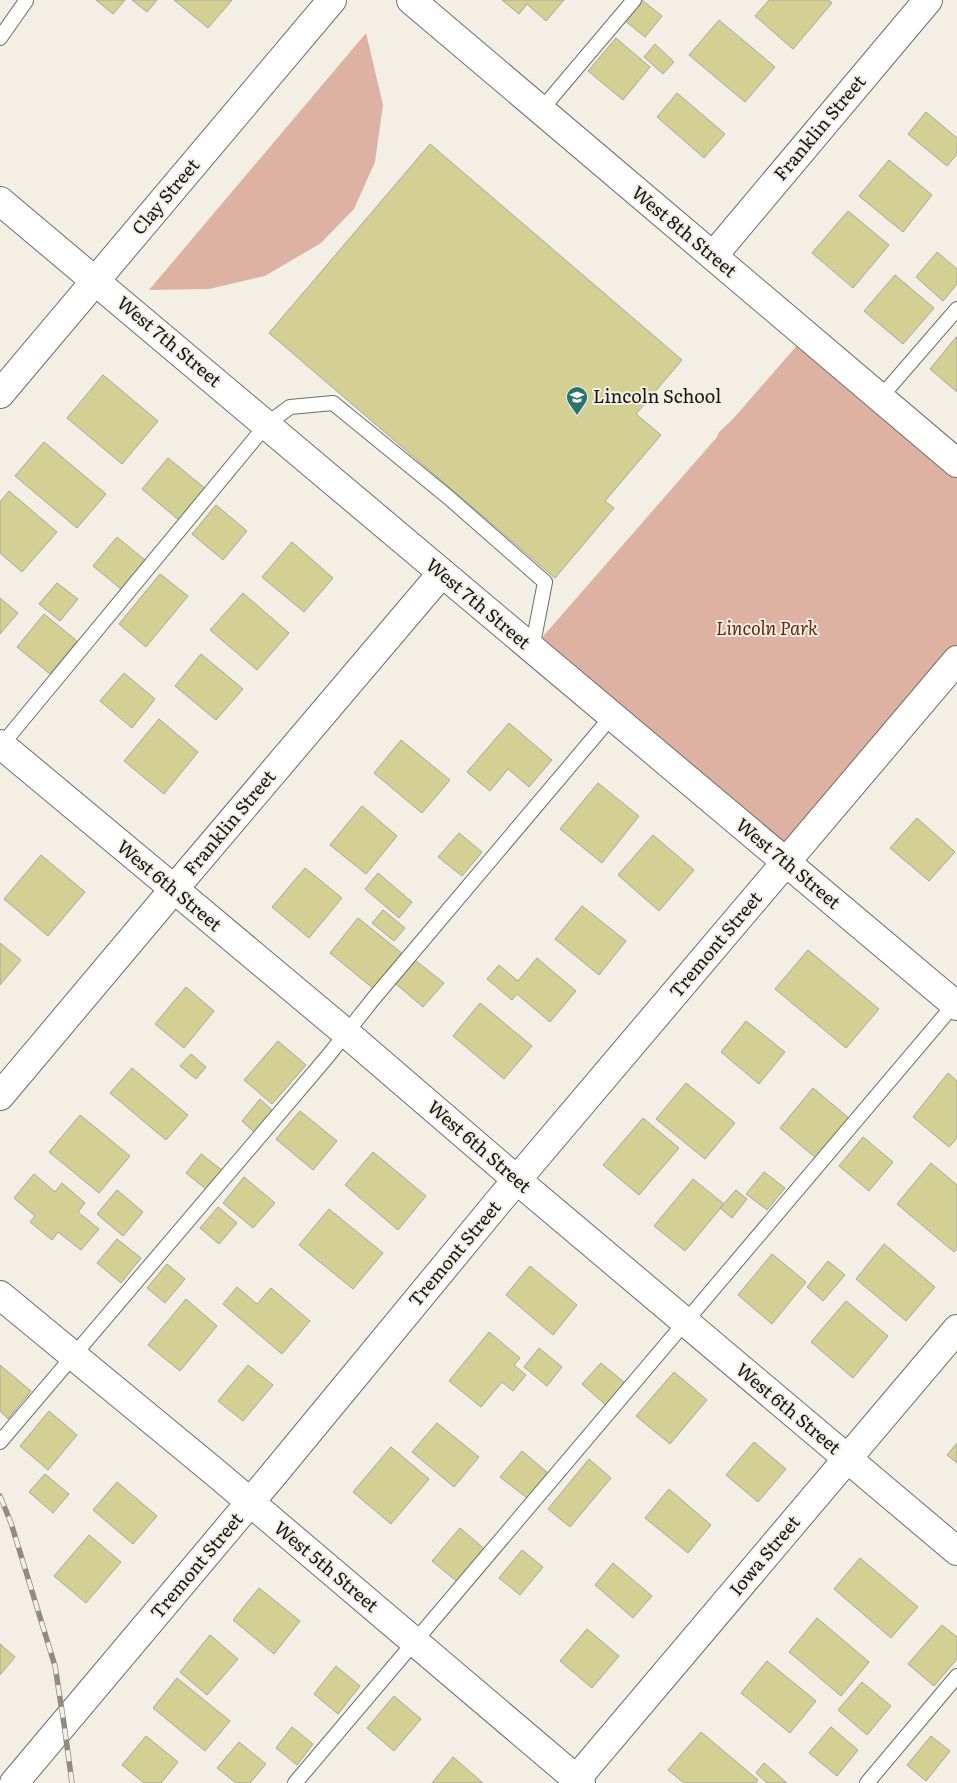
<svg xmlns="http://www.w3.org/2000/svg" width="957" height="1783" font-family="Literata,serif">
  <rect width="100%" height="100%" fill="#f4efe5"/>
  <g fill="#deb2a3">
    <path d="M366,33L383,105L375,162L354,209L321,243L265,276L209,289L149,290Z"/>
    <path d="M806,335L957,463V659L787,862L532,649L717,437L719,432L733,419Z"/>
  </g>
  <g fill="#d4d094" stroke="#a6a69c">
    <path d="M96,0H125L113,14Z"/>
    <path d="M132,0H157L147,12Z"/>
    <path d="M174,0H232L208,28Z"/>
    <path d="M502,0H564L546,21L527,4L519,14Z"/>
    <path d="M640,0H642L662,16L645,37L624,20Z"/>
    <path d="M769,0H828L832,3L793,49L755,16Z"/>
    <path d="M719,20L775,67L745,102L689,55Z"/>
    <path d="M616,38L650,67L623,100L588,71Z"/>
    <path d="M655,44L674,62L663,74L644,57Z"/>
    <path d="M677,93L725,134L704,158L657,117Z"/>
    <path d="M926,112L957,138V154L947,166L908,134Z"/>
    <path d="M430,144L682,360L636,414L661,435L605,501L614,508L555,578L269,333Z"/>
    <path d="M889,160L932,195L903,232L859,196Z"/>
    <path d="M848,211L889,245L853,288L812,253Z"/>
    <path d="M937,252L957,269V284L943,301L916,277Z"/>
    <path d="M895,275L934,308L903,344L864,311Z"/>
    <path d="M957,336V392L930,369Z"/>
    <path d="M103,375L158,421L122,464L67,418Z"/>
    <path d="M44,442L106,494L77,528L15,476Z"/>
    <path d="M168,458L207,490L181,522L142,489Z"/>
    <path d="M9,491L57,532L22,572L0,553V502Z"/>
    <path d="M216,505L247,531L223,560L192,534Z"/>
    <path d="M117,537L145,560L121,589L93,566Z"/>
    <path d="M292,542L333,578L304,612L262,577Z"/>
    <path d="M160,574L188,596L146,647L119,624Z"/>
    <path d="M57,583L78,599L60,621L39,604Z"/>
    <path d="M243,593L289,633L257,670L210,630Z"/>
    <path d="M0,598L18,613L0,634Z"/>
    <path d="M44,614L77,641L50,674L17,647Z"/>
    <path d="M201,654L243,689L216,720L175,686Z"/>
    <path d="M124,673L155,699L132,728L100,701Z"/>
    <path d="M159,719L198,752L164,794L124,761Z"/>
    <path d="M509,723L552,760L529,787L508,769L490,791L467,772Z"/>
    <path d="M401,740L450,780L422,813L374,773Z"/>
    <path d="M598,783L639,816L602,863L560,829Z"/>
    <path d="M362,806L397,836L366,874L330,845Z"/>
    <path d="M917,818L955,852L929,881L890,848Z"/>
    <path d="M459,833L482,852L462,876L438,857Z"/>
    <path d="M653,835L694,870L659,911L618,875Z"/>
    <path d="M41,855L85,892L48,936L4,899Z"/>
    <path d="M305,868L342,898L309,938L272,907Z"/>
    <path d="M378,873L412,902L399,918L365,889Z"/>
    <path d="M582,906L626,941L599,975L555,939Z"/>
    <path d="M383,910L405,928L394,941L372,923Z"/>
    <path d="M358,918L403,954L374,989L330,953Z"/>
    <path d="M0,943L21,960L0,985Z"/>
    <path d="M808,950L879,1009L846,1048L775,989Z"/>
    <path d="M537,958L576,991L550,1022L517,994L512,1000L487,979L499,965L518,981Z"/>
    <path d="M415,960L444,983L423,1007L396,984Z"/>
    <path d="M186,987L214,1011L184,1048L155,1024Z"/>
    <path d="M480,1003L532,1046L504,1079L453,1036Z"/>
    <path d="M746,1021L785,1052L759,1084L721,1052Z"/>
    <path d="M278,1041L306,1065L272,1104L244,1080Z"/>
    <path d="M191,1054L206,1067L196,1079L180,1066Z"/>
    <path d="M132,1068L188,1115L166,1140L110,1093Z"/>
    <path d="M948,1073L957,1081V1138L949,1147L913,1117Z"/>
    <path d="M686,1083L735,1123L705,1159L656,1119Z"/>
    <path d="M813,1088L850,1119L817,1159L780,1128Z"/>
    <path d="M260,1099L273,1111L255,1133L242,1121Z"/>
    <path d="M300,1111L337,1141L313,1170L276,1139Z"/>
    <path d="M80,1115L130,1156L99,1193L49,1152Z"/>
    <path d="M643,1118L679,1148L639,1195L603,1165Z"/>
    <path d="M863,1137L893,1162L869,1191L839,1166Z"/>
    <path d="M373,1152L426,1196L398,1230L345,1185Z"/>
    <path d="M201,1154L223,1171L207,1190L186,1173Z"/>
    <path d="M931,1163L957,1185V1248L954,1252L897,1204Z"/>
    <path d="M764,1172L785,1188L767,1210L746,1194Z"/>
    <path d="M34,1174L55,1192L62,1183L85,1203L78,1212L99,1229L81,1250L58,1232L52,1240L30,1222L35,1216L14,1198Z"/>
    <path d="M244,1177L275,1203L253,1228L223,1203Z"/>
    <path d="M693,1179L724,1204L685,1251L654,1226Z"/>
    <path d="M117,1190L143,1212L123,1236L97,1214Z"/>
    <path d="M736,1190L747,1199L732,1218L720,1208Z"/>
    <path d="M218,1207L237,1223L219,1244L200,1228Z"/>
    <path d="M329,1209L383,1253L353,1289L299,1245Z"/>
    <path d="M117,1239L141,1258L121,1283L97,1263Z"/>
    <path d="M884,1244L935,1287L906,1321L856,1279Z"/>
    <path d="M772,1254L806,1282L772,1324L738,1295Z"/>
    <path d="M828,1261L845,1275L823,1301L807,1287Z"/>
    <path d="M167,1264L185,1279L165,1303L147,1288Z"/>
    <path d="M530,1266L577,1305L553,1335L506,1295Z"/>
    <path d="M237,1287L257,1304L271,1288L310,1321L282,1354L223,1304Z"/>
    <path d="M186,1299L217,1326L180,1371L148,1345Z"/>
    <path d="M846,1301L888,1336L853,1378L811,1342Z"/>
    <path d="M489,1332L520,1358L514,1365L526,1375L513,1391L502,1382L481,1407L449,1381Z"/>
    <path d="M539,1348L562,1367L547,1386L524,1367Z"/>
    <path d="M601,1363L625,1383L607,1406L582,1384Z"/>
    <path d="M0,1365L31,1391L8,1419L0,1411Z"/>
    <path d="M248,1365L273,1385L243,1421L218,1401Z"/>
    <path d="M674,1372L707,1400L670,1444L636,1416Z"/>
    <path d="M49,1411L77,1435L48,1470L20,1446Z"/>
    <path d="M437,1423L479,1457L454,1487L412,1452Z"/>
    <path d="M754,1442L786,1469L758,1502L726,1475Z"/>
    <path d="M957,1443V1463L947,1455Z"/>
    <path d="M391,1447L429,1479L391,1524L353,1492Z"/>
    <path d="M522,1451L548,1473L527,1498L500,1477Z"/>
    <path d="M589,1459L611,1478L570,1527L548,1509Z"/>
    <path d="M45,1474L69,1494L53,1513L29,1492Z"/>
    <path d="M117,1482L157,1516L133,1544L93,1510Z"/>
    <path d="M669,1489L711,1525L688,1553L645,1518Z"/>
    <path d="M460,1528L487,1551L460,1584L432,1561Z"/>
    <path d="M89,1535L121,1562L86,1603L54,1576Z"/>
    <path d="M522,1550L543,1567L520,1595L499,1578Z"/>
    <path d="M860,1558L918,1607L891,1638L834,1589Z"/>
    <path d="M613,1563L652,1596L633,1618L595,1585Z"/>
    <path d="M259,1588L300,1621L274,1654L233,1620Z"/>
    <path d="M817,1618L869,1662L841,1696L789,1652Z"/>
    <path d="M942,1625L957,1637V1659L934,1686L908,1664Z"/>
    <path d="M587,1629L619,1656L592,1688L560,1661Z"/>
    <path d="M210,1635L238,1659L207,1695L180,1672Z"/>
    <path d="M0,1644L15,1657L0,1675Z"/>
    <path d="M767,1661L816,1701L790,1733L741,1693Z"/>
    <path d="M336,1666L360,1686L338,1714L314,1694Z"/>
    <path d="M177,1678L230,1721L205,1751L153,1708Z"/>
    <path d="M862,1682L891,1706L867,1735L838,1710Z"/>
    <path d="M394,1696L421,1719L394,1751L367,1728Z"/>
    <path d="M292,1727L313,1744L297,1765L276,1748Z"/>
    <path d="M831,1727L858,1750L837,1776L809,1753Z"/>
    <path d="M701,1732L758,1780L756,1783H684L668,1770Z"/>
    <path d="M146,1736L178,1762L161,1783H144L122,1765Z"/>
    <path d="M931,1736L950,1751L926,1781L907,1765Z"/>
    <path d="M239,1742L266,1764L250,1783H236L217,1768Z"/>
    <path d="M453,1757L483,1783H432Z"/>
    <path d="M764,1763L787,1783H767L756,1773Z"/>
  </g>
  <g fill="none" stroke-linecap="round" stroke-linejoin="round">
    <g stroke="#726d65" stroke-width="16">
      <g id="lane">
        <path d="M0,38L26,1"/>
        <path d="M541,110L634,0"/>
        <path d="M880,398L957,309"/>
        <path d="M0,747L267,424L290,407L333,403L448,497L545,582L532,649"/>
        <path d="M0,1442L328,1056L374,998L612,716"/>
        <path d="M295,1783L957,1001"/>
        <path d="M867,1783L957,1676"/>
      </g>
    </g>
    <g stroke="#726d65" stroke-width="30">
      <g id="street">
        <path d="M411,0L957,463"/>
        <path d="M0,201L957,1006"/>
        <path d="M713,256L928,0"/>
        <path d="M0,394L332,0"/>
        <path d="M442,573L174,889L346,1033L517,1180L957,1551"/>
        <path d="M0,1295L217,1474L581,1783"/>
        <path d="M14,1783L273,1475L498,1202L957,660"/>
        <path d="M573,1783L957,1329"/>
      </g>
    </g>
    <g stroke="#726d65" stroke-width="30">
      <path id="secondary" d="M0,744L174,889L0,1096"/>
    </g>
    <use href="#lane" stroke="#fff" stroke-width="14"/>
    <use href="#street" stroke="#fff" stroke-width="28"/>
    <use href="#secondary" stroke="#fff" stroke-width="28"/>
    <g stroke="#8f8c85" stroke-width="5.5">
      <path id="rail" d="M0,1496L11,1523L55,1666L64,1724L72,1783"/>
    </g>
    <use href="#rail" stroke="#f4efe5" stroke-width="4" stroke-dasharray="11" stroke-linecap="butt"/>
  </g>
  <defs>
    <g id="school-pin" transform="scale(1.125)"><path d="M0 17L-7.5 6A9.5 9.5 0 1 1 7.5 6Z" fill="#297371" stroke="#f4efe5"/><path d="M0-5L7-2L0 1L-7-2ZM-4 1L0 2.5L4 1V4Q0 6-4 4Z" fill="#fff"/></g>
  </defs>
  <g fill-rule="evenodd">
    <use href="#school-pin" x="577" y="397"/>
  </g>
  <g text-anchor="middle" stroke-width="4" stroke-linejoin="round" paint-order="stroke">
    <g font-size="18" fill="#151411" stroke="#f4efe5">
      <text transform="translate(820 128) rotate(-50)" y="6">Franklin Street</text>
      <text transform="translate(166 197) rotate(-50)" y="6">Clay Street</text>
      <text transform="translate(684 232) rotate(40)" y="6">West 8th Street</text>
      <text transform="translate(169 342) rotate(40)" y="6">West 7th Street</text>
      <text transform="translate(478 604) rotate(40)" y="6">West 7th Street</text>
      <text transform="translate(230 823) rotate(-50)" y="6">Franklin Street</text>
      <text transform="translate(788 864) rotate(40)" y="6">West 7th Street</text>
      <text transform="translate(169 886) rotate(40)" y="6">West 6th Street</text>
      <text transform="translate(716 945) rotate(-50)" y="6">Tremont Street</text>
      <text transform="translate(479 1147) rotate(41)" y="6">West 6th Street</text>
      <text transform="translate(455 1254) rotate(-50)" y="6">Tremont Street</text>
      <text transform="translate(788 1409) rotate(40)" y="6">West 6th Street</text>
      <text transform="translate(765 1556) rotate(-50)" y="6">Iowa Street</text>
      <text transform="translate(197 1566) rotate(-50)" y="6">Tremont Street</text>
      <text transform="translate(326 1567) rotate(40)" y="6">West 5th Street</text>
    </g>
    <g font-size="18" fill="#151411" stroke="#f4efe5" text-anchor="start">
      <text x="593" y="403">Lincoln School</text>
    </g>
    <g font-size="18" font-style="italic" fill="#6b2408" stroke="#f4efe5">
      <text x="767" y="635">Lincoln Park</text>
    </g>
  </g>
</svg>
